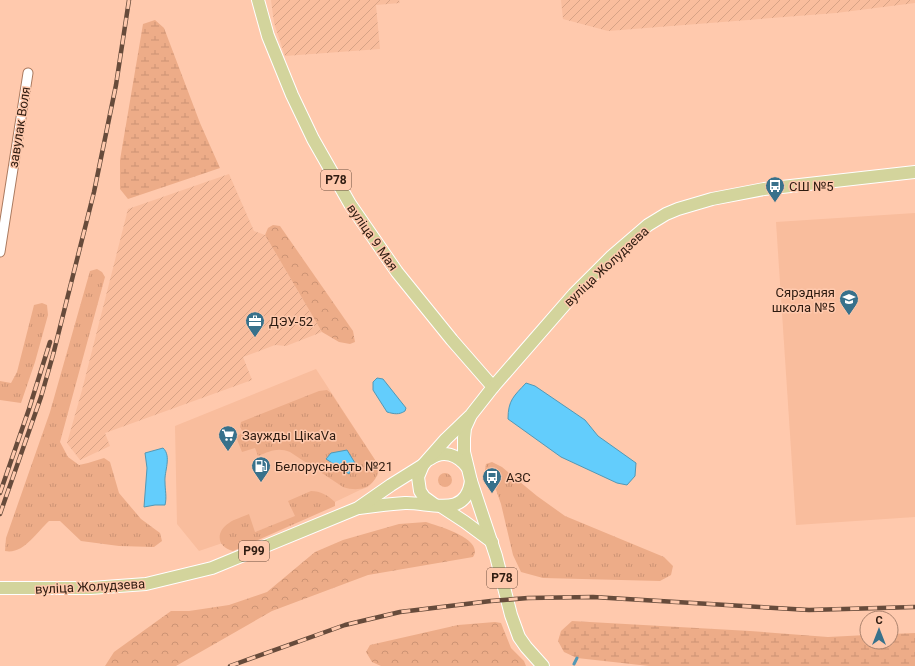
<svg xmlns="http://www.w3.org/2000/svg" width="915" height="666" font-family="Roboto,sans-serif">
  <defs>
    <pattern id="industrial-furrows" width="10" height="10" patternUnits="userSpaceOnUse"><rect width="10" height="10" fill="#f9bd9d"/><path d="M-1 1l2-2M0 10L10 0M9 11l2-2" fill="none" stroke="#d6a286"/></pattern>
    <pattern id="grass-tufts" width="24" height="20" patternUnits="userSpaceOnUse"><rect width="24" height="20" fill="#edac88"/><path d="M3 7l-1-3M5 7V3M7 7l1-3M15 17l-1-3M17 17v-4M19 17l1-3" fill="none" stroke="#cc9374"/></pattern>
    <pattern id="forest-crowns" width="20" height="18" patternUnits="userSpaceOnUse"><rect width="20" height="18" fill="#edac88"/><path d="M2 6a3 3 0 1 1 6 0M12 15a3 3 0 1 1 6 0" fill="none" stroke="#cc9374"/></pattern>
    <pattern id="wetland-marsh" width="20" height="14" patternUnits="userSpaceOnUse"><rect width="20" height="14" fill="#edac88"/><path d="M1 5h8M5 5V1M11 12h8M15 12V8" fill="none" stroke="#cc9374"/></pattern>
  </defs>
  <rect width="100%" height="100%" fill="#ffc9ad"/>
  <g fill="#f9bd9d">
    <path d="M915,213V517L796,525L776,222Z"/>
    <path d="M316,369L379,466L378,475L368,487L360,490L335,502L255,532L199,551L177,524L175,426Z"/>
  </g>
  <g fill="url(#industrial-furrows)">
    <path d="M271,0H399L400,3L376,5L380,49L285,56L274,23Z"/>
    <path d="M561,0H915V3L836,13L608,31L563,19Z"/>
    <path d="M229,174L254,231L265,235L322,332L286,346L275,345L243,357L252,380L105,433L110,446L80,460L67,443L82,390L128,209Z"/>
  </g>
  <g fill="url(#grass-tufts)">
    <path d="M97,269L102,272L105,277L60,442L68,457L79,465L88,463L104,458L110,462L119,493L141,519L160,533L162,541L154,547L119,546L81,541L60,521H49C37,532 23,555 5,551L6,538L50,412L90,271Z"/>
    <path d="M42,303L47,305L48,315L35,362L21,403L0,400V381L11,383L17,372L34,305Z"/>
    <path d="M327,390L331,393L379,466C377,487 361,493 343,487L290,452C278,447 270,451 258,456L255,448L242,452L236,437L243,432L240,427L241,422L319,391Z"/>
    <path d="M492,462L502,467L537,496L565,516L664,557L673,566L671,575L660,581L543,578L521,572L513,555L501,504L495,487L485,470L486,464Z"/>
    <circle cx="445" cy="480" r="7"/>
    <path d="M311,491C321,491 327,495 335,502V506L233,551C217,547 215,532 229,523C234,519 243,517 249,514L255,532L295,516L288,501Z"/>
  </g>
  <g fill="url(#forest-crowns)">
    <path d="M273,225L280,226L353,331L355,342L350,344L339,342L322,332L265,235L268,228Z"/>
    <path d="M426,522C438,526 485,539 473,557L368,575L272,611L176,666H105L114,652L171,611H189L229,605L267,592L315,552L343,540L399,524Z"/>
    <path d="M495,622L501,623L511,648L524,661L526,666H381L372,662L366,652L370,645L458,625Z"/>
  </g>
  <g fill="url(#wetland-marsh)">
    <path d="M155,20L164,28L200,123L220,168L128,199L120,189V160L143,24Z"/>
    <path d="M572,621L750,631L828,637L867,635V642H891V634L915,633V666H649L577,658L564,652L558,641L561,631Z"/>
  </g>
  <g fill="#63cdfc" stroke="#5398b5">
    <path d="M377,378L383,379L406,408L405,411C399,415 394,414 387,412L373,390V382Z"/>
    <path d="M526,383L535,386L585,420L598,436L636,463L635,476L627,485L617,483L561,457L508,419C508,400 514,396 526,383Z"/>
    <path d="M163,448C172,456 164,472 165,482C165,490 167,497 165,505H155L144,507L147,468L145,453Z"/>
    <path d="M347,450L355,463L349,474L326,459L331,453Z"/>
  </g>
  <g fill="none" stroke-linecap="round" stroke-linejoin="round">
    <path stroke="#5398b5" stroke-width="3" d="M574,664L577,658"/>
    <g stroke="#aa795e" stroke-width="11">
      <path id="minor" d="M0,252L28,73"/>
    </g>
    <g stroke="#fff" stroke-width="14">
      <g id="major">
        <path d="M258,0L268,36L292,95L313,139L350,204L397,272L452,340L493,387"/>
        <path d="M470,417L465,428L464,438V452L471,481L496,556L511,615L519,637L526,647L543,666"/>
        <path d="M430,459C443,449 458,455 467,467"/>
        <path d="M435,505L424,497L420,491L418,477L423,465L446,439L471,415L493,387L574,294L612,256L648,225L666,214L678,209L712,199L764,189L915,172"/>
        <path d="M442,507L465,522L492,542"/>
        <path d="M359,508C374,506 390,504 405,503C430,502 466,519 471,481"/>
        <path d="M0,588H91L146,584L212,568L358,508L391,485L423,465"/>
      </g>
    </g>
    <use href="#minor" stroke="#fff" stroke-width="9"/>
    <use href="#major" stroke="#d3d49c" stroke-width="12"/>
    <g stroke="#674b3b" stroke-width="4.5">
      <g id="rail">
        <path d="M0,493L29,409L50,342"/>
        <path d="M0,514L41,397L53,355L94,192L116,85L129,0"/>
        <path d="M230,666L345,625L400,612L491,601L528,598L593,597L809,610L915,607"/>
      </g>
    </g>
    <use href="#rail" stroke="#ffc9ad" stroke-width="3" stroke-dasharray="9" stroke-linecap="butt"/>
  </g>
  <defs>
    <g id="bus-pin" transform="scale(1)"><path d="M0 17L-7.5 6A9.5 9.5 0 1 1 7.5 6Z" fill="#38718b" stroke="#ffc9ad"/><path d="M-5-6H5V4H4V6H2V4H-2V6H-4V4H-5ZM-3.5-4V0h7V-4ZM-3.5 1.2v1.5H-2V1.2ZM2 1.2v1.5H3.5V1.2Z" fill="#fff"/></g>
    <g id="school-pin" transform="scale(1)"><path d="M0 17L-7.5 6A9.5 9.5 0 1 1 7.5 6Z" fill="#38718b" stroke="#ffc9ad"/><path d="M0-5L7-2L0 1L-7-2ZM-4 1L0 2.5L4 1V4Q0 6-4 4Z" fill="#fff"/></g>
    <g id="office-pin" transform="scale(1)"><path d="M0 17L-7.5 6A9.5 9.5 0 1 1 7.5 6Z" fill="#38718b" stroke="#ffc9ad"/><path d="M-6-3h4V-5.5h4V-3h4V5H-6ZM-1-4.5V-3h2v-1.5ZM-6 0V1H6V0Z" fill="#fff"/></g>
    <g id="supermarket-pin" transform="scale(1)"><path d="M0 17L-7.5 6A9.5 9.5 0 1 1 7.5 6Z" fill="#38718b" stroke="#ffc9ad"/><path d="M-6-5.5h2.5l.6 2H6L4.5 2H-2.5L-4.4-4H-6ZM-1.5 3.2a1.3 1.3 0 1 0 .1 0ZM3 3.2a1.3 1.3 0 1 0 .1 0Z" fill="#fff"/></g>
    <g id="fuel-pin" transform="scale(1)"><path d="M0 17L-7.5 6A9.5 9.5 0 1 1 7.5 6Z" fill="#38718b" stroke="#ffc9ad"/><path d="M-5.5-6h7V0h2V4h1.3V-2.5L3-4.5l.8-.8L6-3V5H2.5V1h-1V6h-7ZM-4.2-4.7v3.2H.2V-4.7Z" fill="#fff"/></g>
  </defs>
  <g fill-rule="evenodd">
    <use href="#bus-pin" x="775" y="186"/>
    <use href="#school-pin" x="849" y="299"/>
    <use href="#office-pin" x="255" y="321"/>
    <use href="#supermarket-pin" x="228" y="435"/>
    <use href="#fuel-pin" x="261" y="466"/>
    <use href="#bus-pin" x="492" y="477"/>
  </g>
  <g text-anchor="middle" stroke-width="3" stroke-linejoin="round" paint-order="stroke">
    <g fill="#ffc9ad" stroke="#6d4f3f" stroke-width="1">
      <rect x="321" y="170" width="30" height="20" rx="3"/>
      <rect x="239" y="541" width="30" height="20" rx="3"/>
      <rect x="487" y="568" width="30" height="20" rx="3"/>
    </g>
    <g font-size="12" font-weight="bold" fill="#2e1b10">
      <text x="336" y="184">Р78</text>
      <text x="254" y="555">Р99</text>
      <text x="502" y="582">Р78</text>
    </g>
    <g font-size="13" fill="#2e1b10" stroke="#ffc9ad">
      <text transform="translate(19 127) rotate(-81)" y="5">завулак Воля</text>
      <text transform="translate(373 237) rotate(55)" y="5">вуліца 9 Мая</text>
      <text transform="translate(606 266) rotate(-43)" y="5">вуліца Жолудзева</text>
      <text transform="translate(90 586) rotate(-3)" y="5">вуліца Жолудзева</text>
    </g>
    <g font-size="13" fill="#2e1b10" stroke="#ffc9ad" text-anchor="start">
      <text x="789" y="191">СШ №5</text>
      <text x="835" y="297" text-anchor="end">Сярэдняя<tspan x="835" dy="15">школа №5</tspan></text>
      <text x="269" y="326">ДЭУ-52</text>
      <text x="242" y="440">Заужды ЦікаVа</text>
      <text x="275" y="471">Белоруснефть №21</text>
      <text x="506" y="482">АЗС</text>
    </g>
  </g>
  <g transform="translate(879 630)"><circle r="19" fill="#ffc9ad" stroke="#ab836e"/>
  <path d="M0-3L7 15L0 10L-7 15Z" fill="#38718b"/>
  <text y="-6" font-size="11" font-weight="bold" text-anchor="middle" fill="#2e1b10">С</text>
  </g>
</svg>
